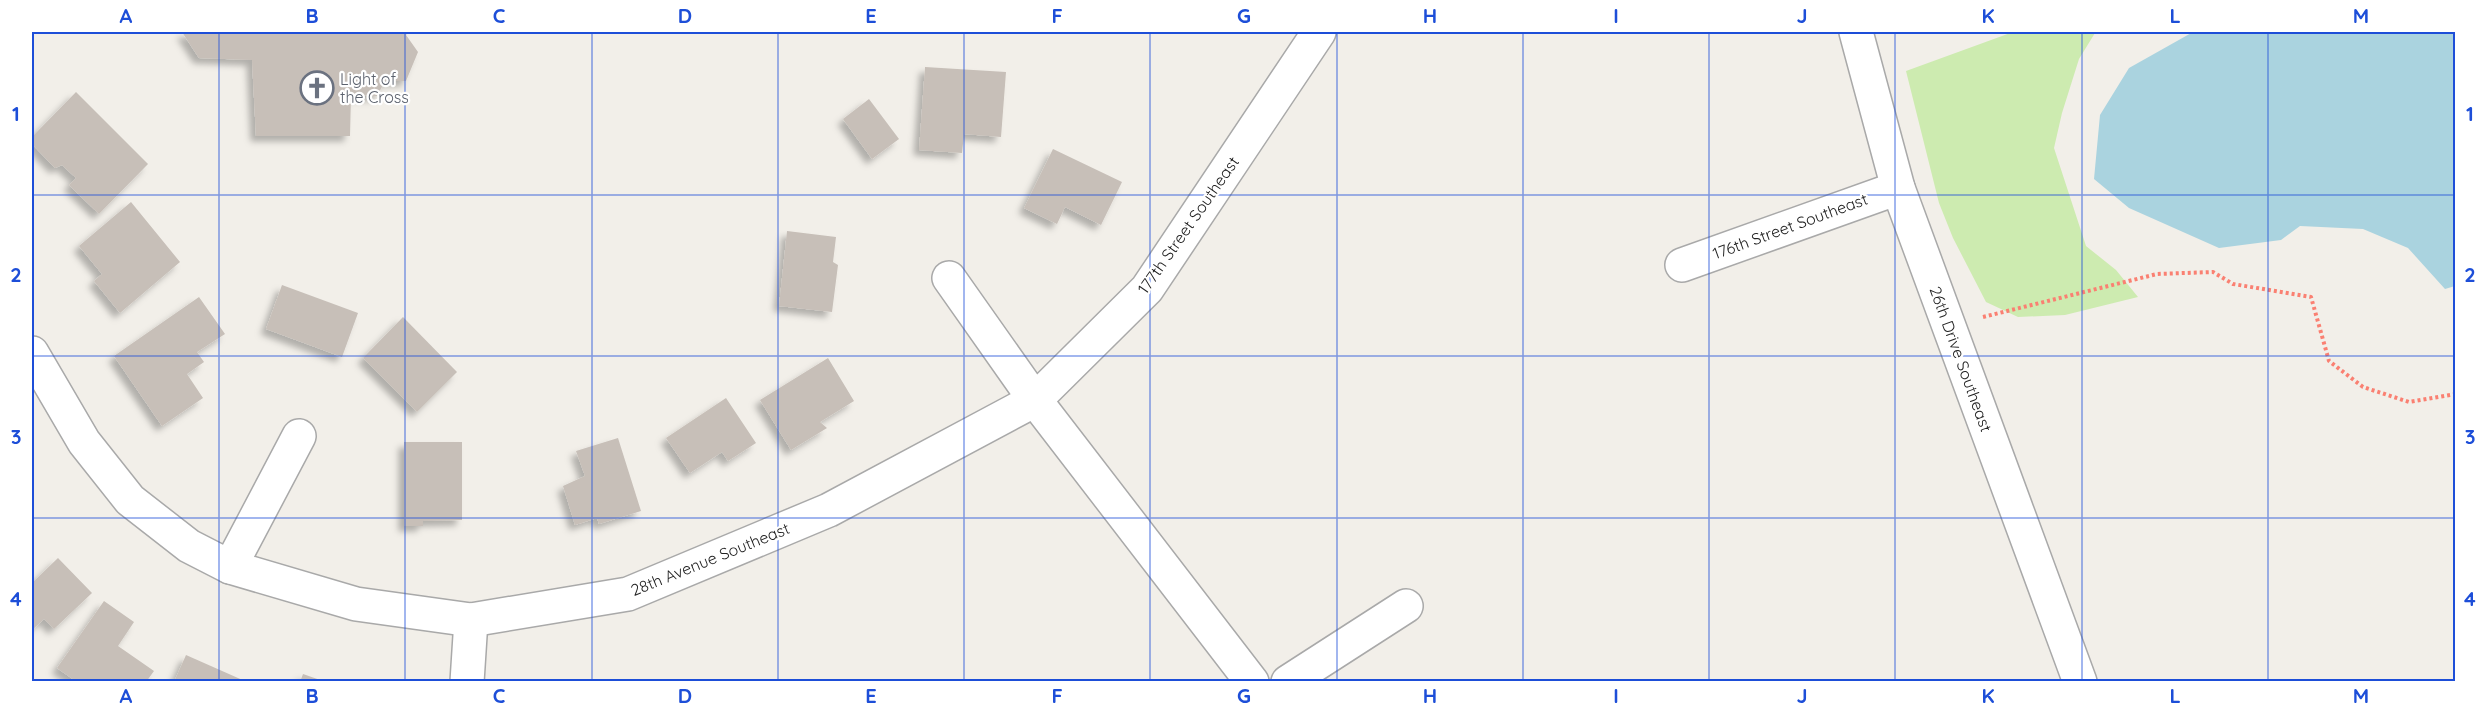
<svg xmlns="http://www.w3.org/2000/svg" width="2487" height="713" font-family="Quicksand,sans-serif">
  <defs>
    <filter id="shadow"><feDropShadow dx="-5.5" dy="5.5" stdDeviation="3" flood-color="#0004"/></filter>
  </defs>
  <rect width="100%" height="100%" fill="#f2efe9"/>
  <path fill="#cdebb0" d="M2013,32L2095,33L2079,59L2062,113L2054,148L2086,246L2116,270L2138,297L2065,315L2018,317L1986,302L1953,238L1939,203L1906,71Z"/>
  <path fill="#aad3df" d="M2193,32H2455V286L2445,289L2408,248L2363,229L2300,226L2281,240L2219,248L2129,208L2094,179L2100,115L2129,68Z"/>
  <g fill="#c7bfb8" filter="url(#shadow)">
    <path d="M182,32H408L406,35L418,52L406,81H385L377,96L351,95L350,136H256L252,60L199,58Z"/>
    <path d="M925,67L1006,72L1001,137L964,134L962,153L919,150Z"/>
    <path d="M76,92L148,164L99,214L69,185L76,178L62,165L55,168L32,144V137Z"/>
    <path d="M869,99L899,139L872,159L843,119Z"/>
    <path d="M1053,149L1122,182L1101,225L1065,207L1057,224L1024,208Z"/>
    <path d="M131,202L180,262L120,313L94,281L102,274L79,246Z"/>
    <path d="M787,231L836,237L833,262L838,265L832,312L779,306Z"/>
    <path d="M282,285L358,313L342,357L266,329Z"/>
    <path d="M199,297L225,334L197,352L204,362L187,374L203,398L162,426L114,356Z"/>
    <path d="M403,317L457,372L417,412L363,358Z"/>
    <path d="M828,358L854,401L820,422L827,428L791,450L760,400Z"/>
    <path d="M726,398L756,443L728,461L722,452L690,473L666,438Z"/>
    <path d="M618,438L641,511L599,524L597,518L575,525L563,486L585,476L576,451Z"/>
    <path d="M404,442H462V520L423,521V526H404Z"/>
    <path d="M58,558L92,593L54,629L44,619L32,630V583Z"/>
    <path d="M104,601L134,622L118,646L154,671L146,682H77L57,668Z"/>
    <path d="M186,655L247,682H174Z"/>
    <path d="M303,674L323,681V682H300Z"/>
  </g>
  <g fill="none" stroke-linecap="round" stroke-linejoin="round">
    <g stroke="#a9a9a9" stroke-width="36">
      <g id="minor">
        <path d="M1856,32L1898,188L2080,682"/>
        <path d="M1682,265L1898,188"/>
        <path d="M949,278L1035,400L1252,682"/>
        <path d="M32,353L84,442L130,500L189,546L230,567L356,604L471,620L628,594L829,510L1035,400L1147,289L1319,32"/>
        <path d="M230,567L299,436"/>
        <path d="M467,682L471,620"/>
        <path d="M1288,682L1406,606"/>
      </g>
    </g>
    <path stroke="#fa8072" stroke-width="4" stroke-dasharray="3 3" stroke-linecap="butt" d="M1983,317L2157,274L2213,272L2233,284L2311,297L2329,361L2363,387L2409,402L2456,394"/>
    <use href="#minor" stroke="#fff" stroke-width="33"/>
  </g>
  <path fill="none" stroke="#1d4ed8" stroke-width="1.5" stroke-opacity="0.55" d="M219,32V682M405,32V682M592,32V682M778,32V682M964,32V682M1150,32V682M1337,32V682M1523,32V682M1709,32V682M1895,32V682M2082,32V682M2268,32V682M32,195H2456M32,356H2456M32,518H2456"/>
  <defs>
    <g id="church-ring" transform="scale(1.725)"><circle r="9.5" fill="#fff" stroke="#6b7280" stroke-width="1.5"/><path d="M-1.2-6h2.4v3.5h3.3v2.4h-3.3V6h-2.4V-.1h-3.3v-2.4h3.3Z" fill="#6b7280"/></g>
  </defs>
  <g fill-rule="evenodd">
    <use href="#church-ring" x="317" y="88"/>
  </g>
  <g text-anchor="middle" stroke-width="4.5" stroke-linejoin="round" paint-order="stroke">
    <g font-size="16" fill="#5b616d" stroke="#fff" text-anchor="start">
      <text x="340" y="85">Light of<tspan x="340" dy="18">the Cross</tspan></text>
    </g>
    <g font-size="16" fill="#222" stroke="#fff">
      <text transform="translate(1188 225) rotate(-55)" y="6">177th Street Southeast</text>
      <text transform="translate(1790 226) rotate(-20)" y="6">176th Street Southeast</text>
      <text transform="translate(1961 359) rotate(70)" y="6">26th Drive Southeast</text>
      <text transform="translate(710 559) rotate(-22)" y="6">28th Avenue Southeast</text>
    </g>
  </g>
  <rect width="2487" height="713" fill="none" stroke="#ffffff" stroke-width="66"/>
  <rect x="33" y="33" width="2421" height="647" fill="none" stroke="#1d4ed8" stroke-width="2"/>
  <g font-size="20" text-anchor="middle" font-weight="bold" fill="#1d4ed8">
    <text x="126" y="23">A</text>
    <text x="312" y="23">B</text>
    <text x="499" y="23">C</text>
    <text x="685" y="23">D</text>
    <text x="871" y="23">E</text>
    <text x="1057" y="23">F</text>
    <text x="1244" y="23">G</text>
    <text x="1430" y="23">H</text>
    <text x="1616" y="23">I</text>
    <text x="1802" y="23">J</text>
    <text x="1988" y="23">K</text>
    <text x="2175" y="23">L</text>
    <text x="2361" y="23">M</text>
    <text x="16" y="121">1</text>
    <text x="2470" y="121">1</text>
    <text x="16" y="282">2</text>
    <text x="2470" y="282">2</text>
    <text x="16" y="444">3</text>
    <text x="2470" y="444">3</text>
    <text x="16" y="606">4</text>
    <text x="2470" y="606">4</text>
    <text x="126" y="703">A</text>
    <text x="312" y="703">B</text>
    <text x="499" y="703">C</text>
    <text x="685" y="703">D</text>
    <text x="871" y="703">E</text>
    <text x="1057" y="703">F</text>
    <text x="1244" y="703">G</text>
    <text x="1430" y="703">H</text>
    <text x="1616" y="703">I</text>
    <text x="1802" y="703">J</text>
    <text x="1988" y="703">K</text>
    <text x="2175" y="703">L</text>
    <text x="2361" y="703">M</text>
  </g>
</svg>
